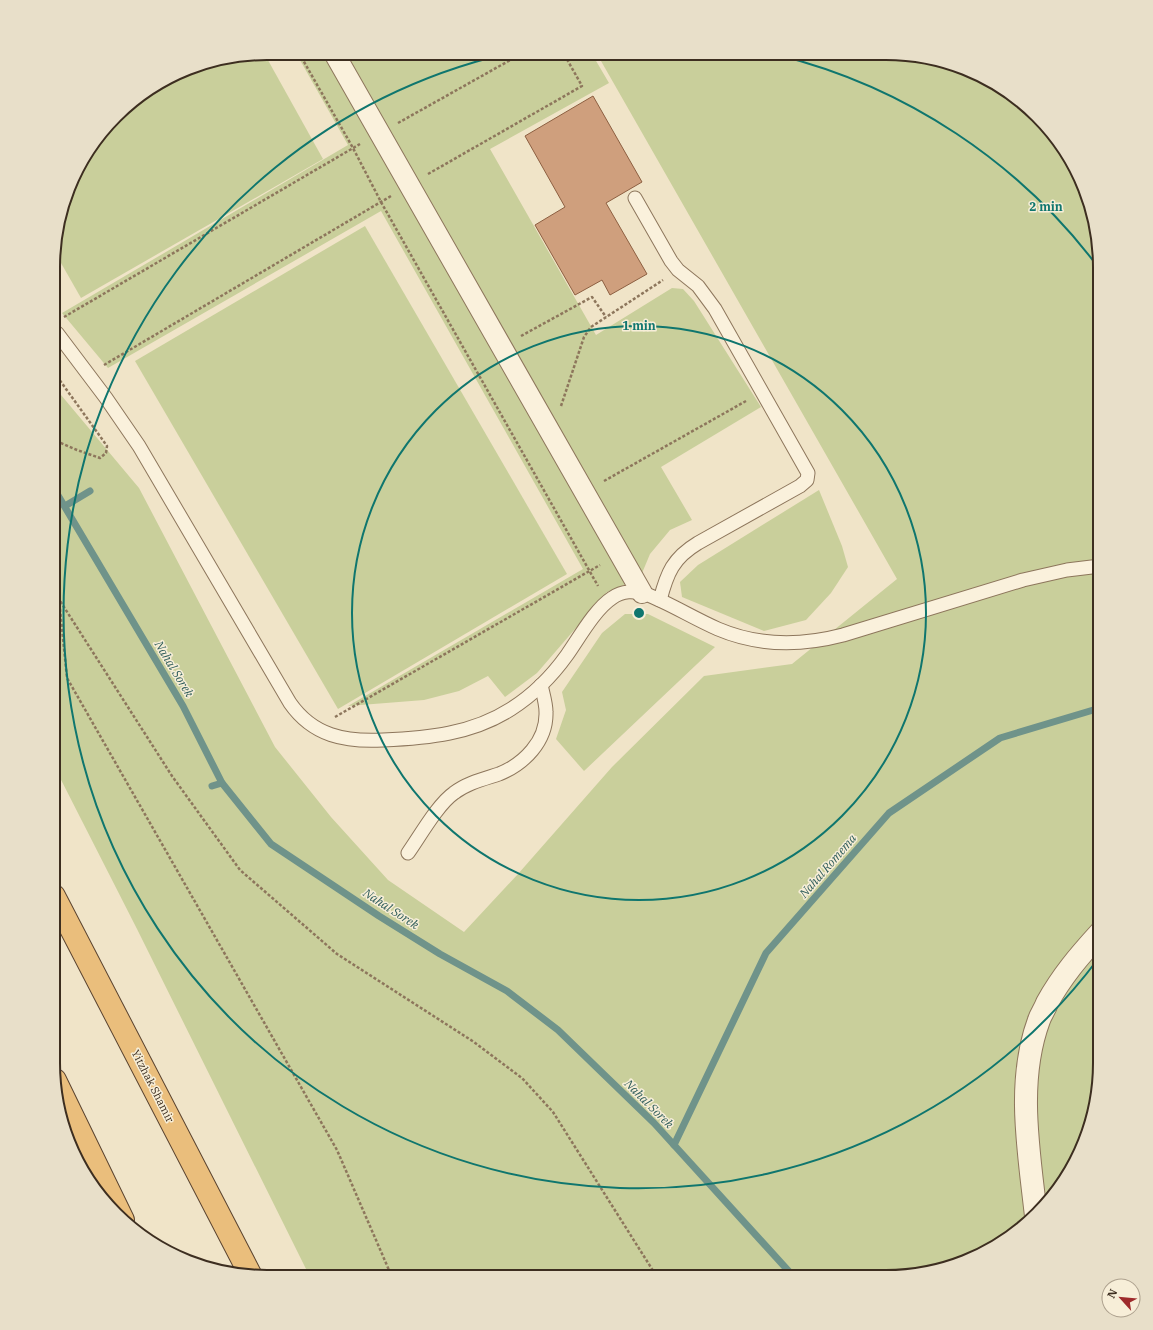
<svg xmlns="http://www.w3.org/2000/svg" width="1153" height="1330" font-family="'IBM Plex Serif',serif">
  <rect width="100%" height="100%" fill="#f0e4c8"/>
  <g fill="#c9cf9b">
    <path d="M264,53L323,159L81,298L57,256V225L82,160L126,106L198,64Z"/>
    <path d="M296,53L592,54L609,83L490,149L596,335L672,288L683,289L694,301L761,407L661,467L692,520L670,530L650,554L640,578L607,592L537,673L505,697L488,676L459,691L424,700L348,706L583,569L381,211L108,368L62,313L348,145Z"/>
    <path d="M597,54L915,55L968,69L1005,89L1038,116L1071,160L1093,211L1100,266V1078L1089,1132L1064,1182L1037,1215L993,1248L942,1270L900,1277H310L137,929L54,766L56,389L139,488L275,747L331,817L388,880L464,932L518,874L612,767L704,676L792,664L897,579Z"/>
    <path d="M365,226L567,574L338,709L135,361Z"/>
    <path d="M819,490L842,546L848,567L831,593L806,620L764,631L682,597L680,582L698,565Z"/>
    <path d="M625,614H648L715,647L584,771L556,739L566,710L562,692L602,633Z"/>
  </g>
  <g fill="none" stroke-linecap="round" stroke-linejoin="round">
    <g stroke="#6f938a" stroke-width="7">
      <path d="M56,492L183,706L222,783L271,844L379,916L440,954L507,991L558,1030L654,1123L794,1277"/>
      <path d="M65,506L90,491"/>
      <path d="M212,786L222,783"/>
      <path d="M674,1145L766,953L889,813L1000,738L1100,708"/>
    </g>
  </g>
  <path fill="#cf9f7d" stroke="#8d5f41" d="M593,96L642,182L606,203L647,274L610,295L602,280L575,295L535,225L565,207L525,136Z"/>
  <g fill="none" stroke-linecap="round" stroke-linejoin="round">
    <g stroke="#8d765c" stroke-width="15">
      <g id="service">
        <path d="M635,198L671,261L678,270L698,286L715,309L808,473L807,480L800,486L698,543C673,558 667,573 660,600"/>
        <path d="M57,333L106,398L139,446L290,703C313,736 345,742 383,740C428,738 472,734 511,709C533,695 552,676 567,655C579,638 595,609 612,598C623,590 634,591 646,594C671,604 693,618 718,629C758,646 801,646 843,635L1023,580L1067,570L1100,566"/>
        <path d="M408,853C420,836 438,804 454,793C467,783 484,779 499,774C524,764 547,741 546,712C546,703 543,694 541,685"/>
      </g>
    </g>
    <g stroke="#8d765c" stroke-width="22">
      <path id="pedestrian" d="M334,53L642,593"/>
    </g>
    <g stroke="#8d765c" stroke-width="24">
      <path id="minor" d="M1036,1216C1029,1152 1016,1082 1039,1020C1041,1014 1045,1009 1047,1003C1062,976 1079,956 1100,933"/>
    </g>
    <g stroke="#5b4430" stroke-width="24">
      <g id="trunk">
        <path d="M54,896L251,1276"/>
        <path d="M55,1080L123,1220"/>
      </g>
    </g>
    <g stroke="#8d765c" stroke-width="2.5" stroke-dasharray="3 2" stroke-linecap="butt">
      <path d="M299,53L353,148L381,202L598,586"/>
      <path d="M398,123L521,54"/>
      <path d="M428,174L582,86L564,54"/>
      <path d="M64,317L360,144"/>
      <path d="M521,336L592,297L606,317"/>
      <path d="M104,365L391,196"/>
      <path d="M561,406L584,337L591,327L663,280"/>
      <path d="M56,441L77,450L100,458L106,453L107,446L56,375"/>
      <path d="M604,481L746,401"/>
      <path d="M55,593L172,776L240,870L337,954L474,1042L522,1078L553,1112L657,1277"/>
      <path d="M59,599L67,678L337,1150L392,1277"/>
      <path d="M335,717L600,565"/>
    </g>
    <use href="#service" stroke="#faf1dc" stroke-width="13"/>
    <use href="#pedestrian" stroke="#faf1dc" stroke-width="20"/>
    <use href="#minor" stroke="#faf1dc" stroke-width="22"/>
    <use href="#trunk" stroke="#eabe7c" stroke-width="22"/>
  </g>
  <g fill="none" stroke="#0f766e" stroke-width="2">
    <circle cx="639" cy="613" r="287"/>
    <path d="M1098 959A575 575 0 1 1 505 54M778 55A575 575 0 0 1 1098 267"/>
  </g>
  <g text-anchor="middle" stroke-width="3" stroke-linejoin="round" paint-order="stroke">
    <g font-size="11" fill="#3d2e20" stroke="#f7eed8">
      <text transform="translate(153 1086) rotate(63)" y="4">Yitzhak Shamir</text>
    </g>
    <g font-size="12" font-style="italic" fill="#2f5d5a" stroke="#f7eed8">
      <text transform="translate(174 669) rotate(59)" y="4">Nahal Sorek</text>
      <text transform="translate(828 866) rotate(-49)" y="4">Nahal Romema</text>
      <text transform="translate(391 909) rotate(33)" y="4">Nahal Sorek</text>
      <text transform="translate(649 1104) rotate(45)" y="4">Nahal Sorek</text>
    </g>
  </g>
  <path d="M0 0H1153V1330H0ZM267 60H886A207 207 0 0 1 1093 267V1063A207 207 0 0 1 886 1270H267A207 207 0 0 1 60 1063V267A207 207 0 0 1 267 60Z" fill="#e8dfc9" fill-rule="evenodd"/>
  <path fill="none" stroke="#3d2e20" stroke-width="2" d="M267 60H886A207 207 0 0 1 1093 267V1063A207 207 0 0 1 886 1270H267A207 207 0 0 1 60 1063V267A207 207 0 0 1 267 60Z"/>
  <circle cx="639" cy="613" r="6" fill="#0f766e" stroke="#f7eed8" stroke-width="2"/>
  <g font-size="12" text-anchor="middle" font-weight="bold" fill="#0f766e" stroke="#f7eed8" stroke-width="3" stroke-linejoin="round" paint-order="stroke">
    <text x="1046" y="211">2 min</text>
    <text x="639" y="330">1 min</text>
  </g>
  <g transform="translate(1121 1298) rotate(297)"><circle r="19" fill="#f7eed8" stroke="#ada18e"/>
  <path d="M0-3L7 15L0 10L-7 15Z" fill="#9e2a2b"/>
  <text y="-6" font-size="11" font-weight="bold" text-anchor="middle" fill="#3d2e20">N</text>
  </g>
</svg>
